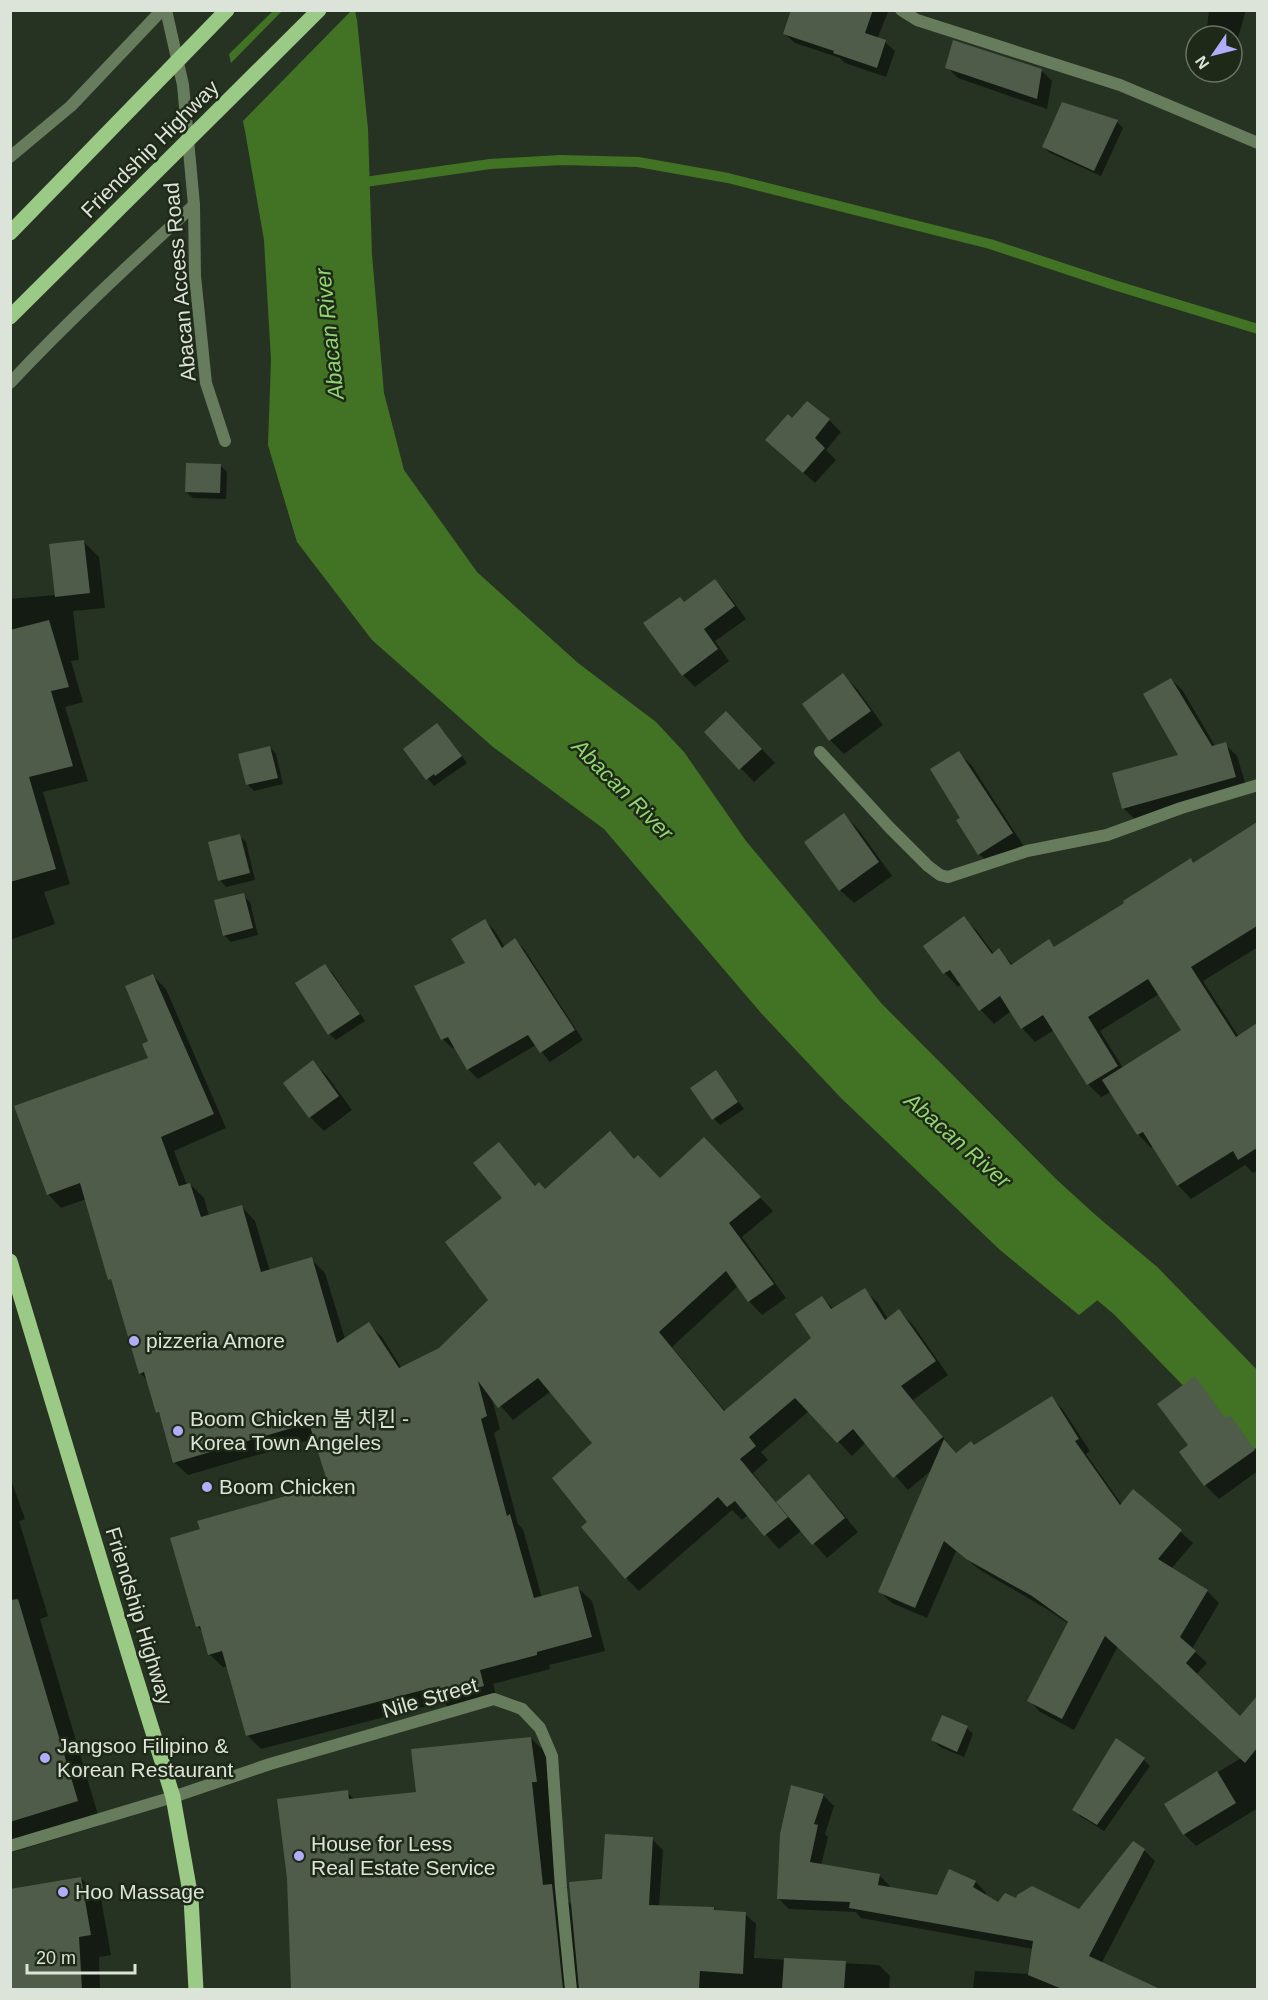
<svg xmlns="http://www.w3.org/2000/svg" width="1268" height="2000" font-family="Arial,'Noto Sans KR',sans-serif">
  <rect width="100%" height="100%" fill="#273322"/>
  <path fill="#427324" d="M215,11H355L357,20L368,129L372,255L384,393L404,470L477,572L578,663L656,722L684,752L746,841L882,1004L1056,1179L1146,1261L1079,1315L1000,1250L841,1098L761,1013L604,829L493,747L372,640L297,542L268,445L271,360L264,240L245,131L226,39Z"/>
  <g fill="#273322">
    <path d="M212,10L273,11L226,57L223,40Z"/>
    <path d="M282,11H351L240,124L228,66Z"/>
  </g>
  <g fill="#0007" fill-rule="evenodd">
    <path d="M793,10H889L877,39L885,42L895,51L886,77L845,63L840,58L795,43L785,34Z"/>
    <path d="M1209,10H1246L1232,58V36H1206Z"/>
    <path d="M947,67L1041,70L1052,81L1047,109L958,78Z"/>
    <path d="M1117,122L1123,128L1101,176L1050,153L1043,147Z"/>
    <path d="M793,420H829L841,432L826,450L836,460L815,483L779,451Z"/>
    <path d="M220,465L227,472L226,499L193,498L186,492Z"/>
    <path d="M84,542L99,557L105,608L73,611L79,660L71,661L83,702L65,707L88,781L43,792L70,884L44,892L55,924L10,940V599L56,595Z"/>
    <path d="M715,581L727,593L746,619L715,641L729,661L695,687L683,675L685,603Z"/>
    <path d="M843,675L857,689L883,725L844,754L830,740L804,704Z"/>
    <path d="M1171,679L1183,691L1215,746L1225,744L1237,756L1247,789L1136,820L1123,808L1180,756Z"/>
    <path d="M740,726L775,763L754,782L706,732Z"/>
    <path d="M444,732L467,763L434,786L405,749Z"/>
    <path d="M270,747L276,754L283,784L254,791L247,784Z"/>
    <path d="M959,753L972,766L1025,848L993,867L979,854L962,818Z"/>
    <path d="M844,815L858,829L892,876L854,903L840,890Z"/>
    <path d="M1258,824V947L1203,981L1239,1037L1258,1025V1170L1253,1173L1245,1165L1191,1199L1178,1185L1154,1146L1151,1148L1138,1134L1111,1092L1101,1097L1088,1084L1054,1030L1035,1042L1022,1028L1011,1011L994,1024L981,1010L962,984L958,987L945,973L925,946L964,918L977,931L994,954L999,950L1013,965L1048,941L1055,948L1190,860L1194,864ZM1159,994L1183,1031L1123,1068L1100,1031Z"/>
    <path d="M239,836L246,842L255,880L226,887L220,880Z"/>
    <path d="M243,895L250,902L258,935L231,942L224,935Z"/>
    <path d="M485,921L495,931L505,948L515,940L524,949L583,1040L550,1062L536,1045L478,1079L468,1069L455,1047L452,1048L443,1039L467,964Z"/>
    <path d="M325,966L332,972L365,1021L336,1040L329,1034Z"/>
    <path d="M153,976L166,989L226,1128L174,1151L187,1185L190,1184L204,1198L209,1216L242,1207L255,1221L270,1271L311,1259L325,1273L345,1339L368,1324L382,1337L402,1369L440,1349L490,1301L504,1199L499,1144L536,1186L546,1191L610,1133L635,1160L660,1180L717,1152L773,1211L742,1237L786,1298L762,1315L749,1301L738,1286L672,1347L726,1412L813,1339L822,1298L834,1309L864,1290L878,1303L888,1319L899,1311L913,1325L948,1375L913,1400L957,1454L975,1447L1052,1398L1063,1410L1090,1451L1086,1454L1122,1505L1134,1491L1193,1543L1171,1569L1207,1591L1219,1603L1192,1649L1207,1663L1196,1675L1241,1718L1248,1717L1258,1703V1808L1196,1846L1184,1834L1166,1804L1241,1758L1118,1646L1074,1730L1040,1712L1029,1700L1069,1624L1045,1608L980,1570L956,1551L927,1618L892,1603L880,1592L933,1469L908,1490L866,1442L852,1456L809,1411L761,1452L768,1460L753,1473L777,1503L809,1476L823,1490L858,1532L827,1558L802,1530L779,1549L748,1515L742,1520L732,1510L639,1591L626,1578L589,1523L594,1444L551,1391L513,1420L491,1395L500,1429L494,1433L518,1524L523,1529L542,1598L578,1588L592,1601L605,1651L549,1665L550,1669L493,1684L497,1699L453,1711L443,1702L261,1749L247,1735L228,1666L223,1667L209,1654L203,1632L197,1626L330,1485L316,1438L188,1475L174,1462L162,1417L157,1412L148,1381L140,1373L86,1199L61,1208L48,1194L150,1059Z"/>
    <path d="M313,1062L327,1076L352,1110L324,1131L310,1117L285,1083Z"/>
    <path d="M716,1072L744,1109L720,1125L714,1119Z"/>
    <path d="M1195,1378L1209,1392L1228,1418L1230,1417L1243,1430L1258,1450V1471L1219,1499L1205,1485L1181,1452L1190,1446Z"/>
    <path d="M10,1477L25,1519L19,1521L48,1616L40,1619L101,1825L10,1853Z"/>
    <path d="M967,1728L973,1734L964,1757L940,1747L933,1740Z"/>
    <path d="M531,1738L551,1758L561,1895L573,1906L652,1839L663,1850L659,1907L714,1908L718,1912L745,1914L756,1924L754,1958L879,1965L890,1976L889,1990H293L288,1878L347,1792L355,1800L417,1794Z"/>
    <path d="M1144,1760L1150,1766L1104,1831L1080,1816L1074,1810Z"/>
    <path d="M823,1795L834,1806L825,1834L828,1837L821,1866L879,1875L890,1886L889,1888L938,1897L949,1871L976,1882L986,1893L985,1896L999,1904L1016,1900L1079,1911L1144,1850L1155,1861L1101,1964L1156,1990H973L975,1971L1030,1974L1033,1949L861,1918L856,1912L789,1909L778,1898Z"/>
    <path d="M81,1878L101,1899L111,1955L99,1957L100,1990H10V1890Z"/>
  </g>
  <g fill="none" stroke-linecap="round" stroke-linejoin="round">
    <path stroke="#427324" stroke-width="10" d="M358,183L490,164L561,160L638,162L728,178L990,244L1114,285L1258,329"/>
    <path stroke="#427324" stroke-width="64" d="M1054,1222L1136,1291L1258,1417"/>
  </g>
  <g fill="#4f5c49">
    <path d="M791,10H873L865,33L886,40L877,68L833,53L834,51L783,34Z"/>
    <path d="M953,40L1042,69L1037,99L945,68Z"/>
    <path d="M1062,102L1118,120L1094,171L1042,147Z"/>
    <path d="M807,401L830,419L815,438L825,448L803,473L765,440L788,414L792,418Z"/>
    <path d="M186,463L221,464L220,493L185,492Z"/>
    <path d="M84,540L90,593L55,597L49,544Z"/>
    <path d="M715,579L735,606L704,629L718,649L682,676L643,623L680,597L684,602Z"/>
    <path d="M49,620L69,687L51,691L73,766L29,777L56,869L10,882V630Z"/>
    <path d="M843,673L871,711L829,741L802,704Z"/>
    <path d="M1171,678L1212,746L1226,742L1236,777L1122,809L1112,773L1178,755L1143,694Z"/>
    <path d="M726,711L762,749L739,770L704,732Z"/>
    <path d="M437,723L462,756L435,776L434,774L426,780L403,749Z"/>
    <path d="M270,746L278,778L246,785L238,754Z"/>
    <path d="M959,751L1013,833L978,855L956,820L960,818L930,769Z"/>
    <path d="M844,813L879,862L839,891L804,842Z"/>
    <path d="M1257,822V926L1191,967L1236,1037L1257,1023V1148L1238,1160L1233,1151L1177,1186L1143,1132L1137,1135L1102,1080L1181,1030L1148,979L1088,1017L1118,1066L1087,1085L1043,1015L1021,1029L1000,996L979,1011L950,970L943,974L923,946L964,916L992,954L999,948L1011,965L1049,939L1054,947L1124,903L1123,901L1191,858L1193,863Z"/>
    <path d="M240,834L250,873L218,881L208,842Z"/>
    <path d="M244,893L253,928L223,936L214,900Z"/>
    <path d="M485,919L502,948L515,938L575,1030L540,1053L528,1035L467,1070L448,1037L441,1040L414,986L465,963L451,939Z"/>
    <path d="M325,964L360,1014L328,1035L295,983Z"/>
    <path d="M153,974L214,1114L161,1137L179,1186L190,1183L201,1217L242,1205L261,1272L312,1257L337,1343L369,1322L399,1368L439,1348L488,1300L445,1242L502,1198L473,1163L499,1142L535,1186L539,1182L545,1189L610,1131L634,1159L638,1155L660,1178L704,1137L761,1197L729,1223L774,1284L748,1302L726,1271L659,1332L724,1411L811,1338L795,1314L822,1296L831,1309L865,1288L885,1320L899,1309L936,1361L901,1386L943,1437L893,1478L853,1429L837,1443L795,1398L749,1437L756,1446L740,1459L788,1517L764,1536L735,1501L727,1507L718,1497L625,1579L581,1527L587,1522L552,1478L592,1443L538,1378L498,1408L478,1381L487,1416L481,1419L507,1516L510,1514L534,1598L578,1586L592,1637L537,1652V1655L480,1670L484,1686L438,1698L435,1687L246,1736L222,1651L208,1655L200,1626L196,1627L170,1538L200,1529L197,1521L328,1484L309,1423L173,1463L159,1412L156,1413L144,1372L139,1374L111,1279L108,1280L80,1183L47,1195L14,1106L148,1058L142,1044L148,1041L125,986Z"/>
    <path d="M313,1060L339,1096L309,1118L283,1083Z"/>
    <path d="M716,1070L738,1102L712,1120L690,1088Z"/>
    <path d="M1195,1376L1225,1418L1230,1415L1255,1450L1204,1486L1179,1452L1188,1445L1157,1404Z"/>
    <path d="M1052,1396L1079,1439L1075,1441L1120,1505L1133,1489L1182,1530L1158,1559L1208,1590L1180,1637L1196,1651L1186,1663L1240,1716L1257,1696V1748L1245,1763L1105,1636L1062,1719L1027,1701L1068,1622L1032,1596L966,1559L944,1541L915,1608L878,1592L944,1439L956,1453L971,1441L974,1445Z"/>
    <path d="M809,1474L845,1518L812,1545L776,1502Z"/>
    <path d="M18,1599L78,1801L10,1822V1600Z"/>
    <path d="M942,1715L968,1726L957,1752L931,1740Z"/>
    <path d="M531,1737L537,1782H532L543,1885L552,1884L563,1989H291L287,1878L277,1799L348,1790L349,1799L416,1792L411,1749Z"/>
    <path d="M1116,1738L1145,1758L1097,1825L1072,1810Z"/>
    <path d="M1217,1771L1236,1803L1183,1835L1164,1804Z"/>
    <path d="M791,1785L824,1794L814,1824L818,1825L810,1862L880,1874L878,1885L937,1895L949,1869L976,1881L973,1887L998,1902L1005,1893L1016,1898L1017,1895L1032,1886L1079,1909L1133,1841L1145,1849L1089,1956L1160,1989H1062L1028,1975L1033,1941L849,1908L850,1902L777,1899L780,1834Z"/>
    <path d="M605,1834L653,1837L649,1905L714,1907V1910L746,1912L743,1974L700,1971L699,1989H579L569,1882L602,1879Z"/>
    <path d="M81,1877L91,1935L79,1937L82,1989H10V1889Z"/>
    <path d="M784,1958L846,1961L844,1989H782Z"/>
  </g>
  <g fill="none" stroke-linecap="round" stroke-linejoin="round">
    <g stroke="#667c5c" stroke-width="12">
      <path d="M901,10L917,20L1120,85L1258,143"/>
      <path d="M820,752L890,828L928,866L940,875L948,877L1027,851L1107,835L1181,808L1258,785"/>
      <path d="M10,1846L173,1797L270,1764L494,1699L522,1709L540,1728L552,1756L561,1888L571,1990"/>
    </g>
    <g stroke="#667c5c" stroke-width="12">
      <path d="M166,10L183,85L194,205L195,276L206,383L225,441"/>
      <path d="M10,157L71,106L162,10"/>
      <path d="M10,383C69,320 131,263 194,205"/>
    </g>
    <path stroke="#9bc986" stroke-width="15" d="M10,1261L131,1662L173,1797L191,1898L196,1990"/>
    <g stroke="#9bc986" stroke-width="15">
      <path d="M10,233L227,10"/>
      <path d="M10,317L319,10"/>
    </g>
  </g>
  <g fill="#b1adfa" stroke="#1e2918" stroke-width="2">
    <circle cx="134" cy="1341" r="6"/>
    <circle cx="178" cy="1431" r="6"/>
    <circle cx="207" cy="1487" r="6"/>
    <circle cx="45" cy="1758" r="6"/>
    <circle cx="299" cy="1856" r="6"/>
    <circle cx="63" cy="1892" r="6"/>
  </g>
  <g text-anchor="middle" stroke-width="5" stroke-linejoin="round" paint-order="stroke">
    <g font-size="21" fill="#dce3d8" stroke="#1e2918">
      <text transform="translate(150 149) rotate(-45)" y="7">Friendship Highway</text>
      <text transform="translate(180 282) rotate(-95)" y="7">Abacan Access Road</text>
      <text transform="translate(139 1616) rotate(73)" y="7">Friendship Highway</text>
      <text transform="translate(430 1698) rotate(-16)" y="7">Nile Street</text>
    </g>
    <g font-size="21" fill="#dce3d8" stroke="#1e2918" text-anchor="start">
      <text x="146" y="1348">pizzeria Amore</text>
      <text x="190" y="1426">Boom Chicken 붐 치킨 -<tspan x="190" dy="24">Korea Town Angeles</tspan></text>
      <text x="219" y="1494">Boom Chicken</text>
      <text x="57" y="1753">Jangsoo Filipino &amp;<tspan x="57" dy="24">Korean Restaurant</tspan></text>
      <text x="311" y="1851">House for Less<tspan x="311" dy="24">Real Estate Service</tspan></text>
      <text x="75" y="1899">Hoo Massage</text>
    </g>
    <g font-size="22" font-style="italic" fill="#92d670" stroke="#1e2918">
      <text transform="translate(329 334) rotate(-96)" y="8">Abacan River</text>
      <text transform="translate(623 789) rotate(45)" y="8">Abacan River</text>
      <text transform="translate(958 1140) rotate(41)" y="8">Abacan River</text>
    </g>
  </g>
  <rect width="1268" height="2000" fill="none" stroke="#dce3d8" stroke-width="24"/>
  <g transform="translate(1214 54) rotate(235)"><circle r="28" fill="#1e2918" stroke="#6a7365" stroke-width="1.5"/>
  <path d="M0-4.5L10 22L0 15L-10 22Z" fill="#b1adfa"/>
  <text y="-9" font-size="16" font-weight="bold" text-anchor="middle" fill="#dce3d8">N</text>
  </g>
  <path d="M27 1964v9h108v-9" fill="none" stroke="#dce3d8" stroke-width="3"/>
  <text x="36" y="1964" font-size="18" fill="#dce3d8" stroke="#1e2918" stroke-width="4.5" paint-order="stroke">20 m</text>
</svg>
